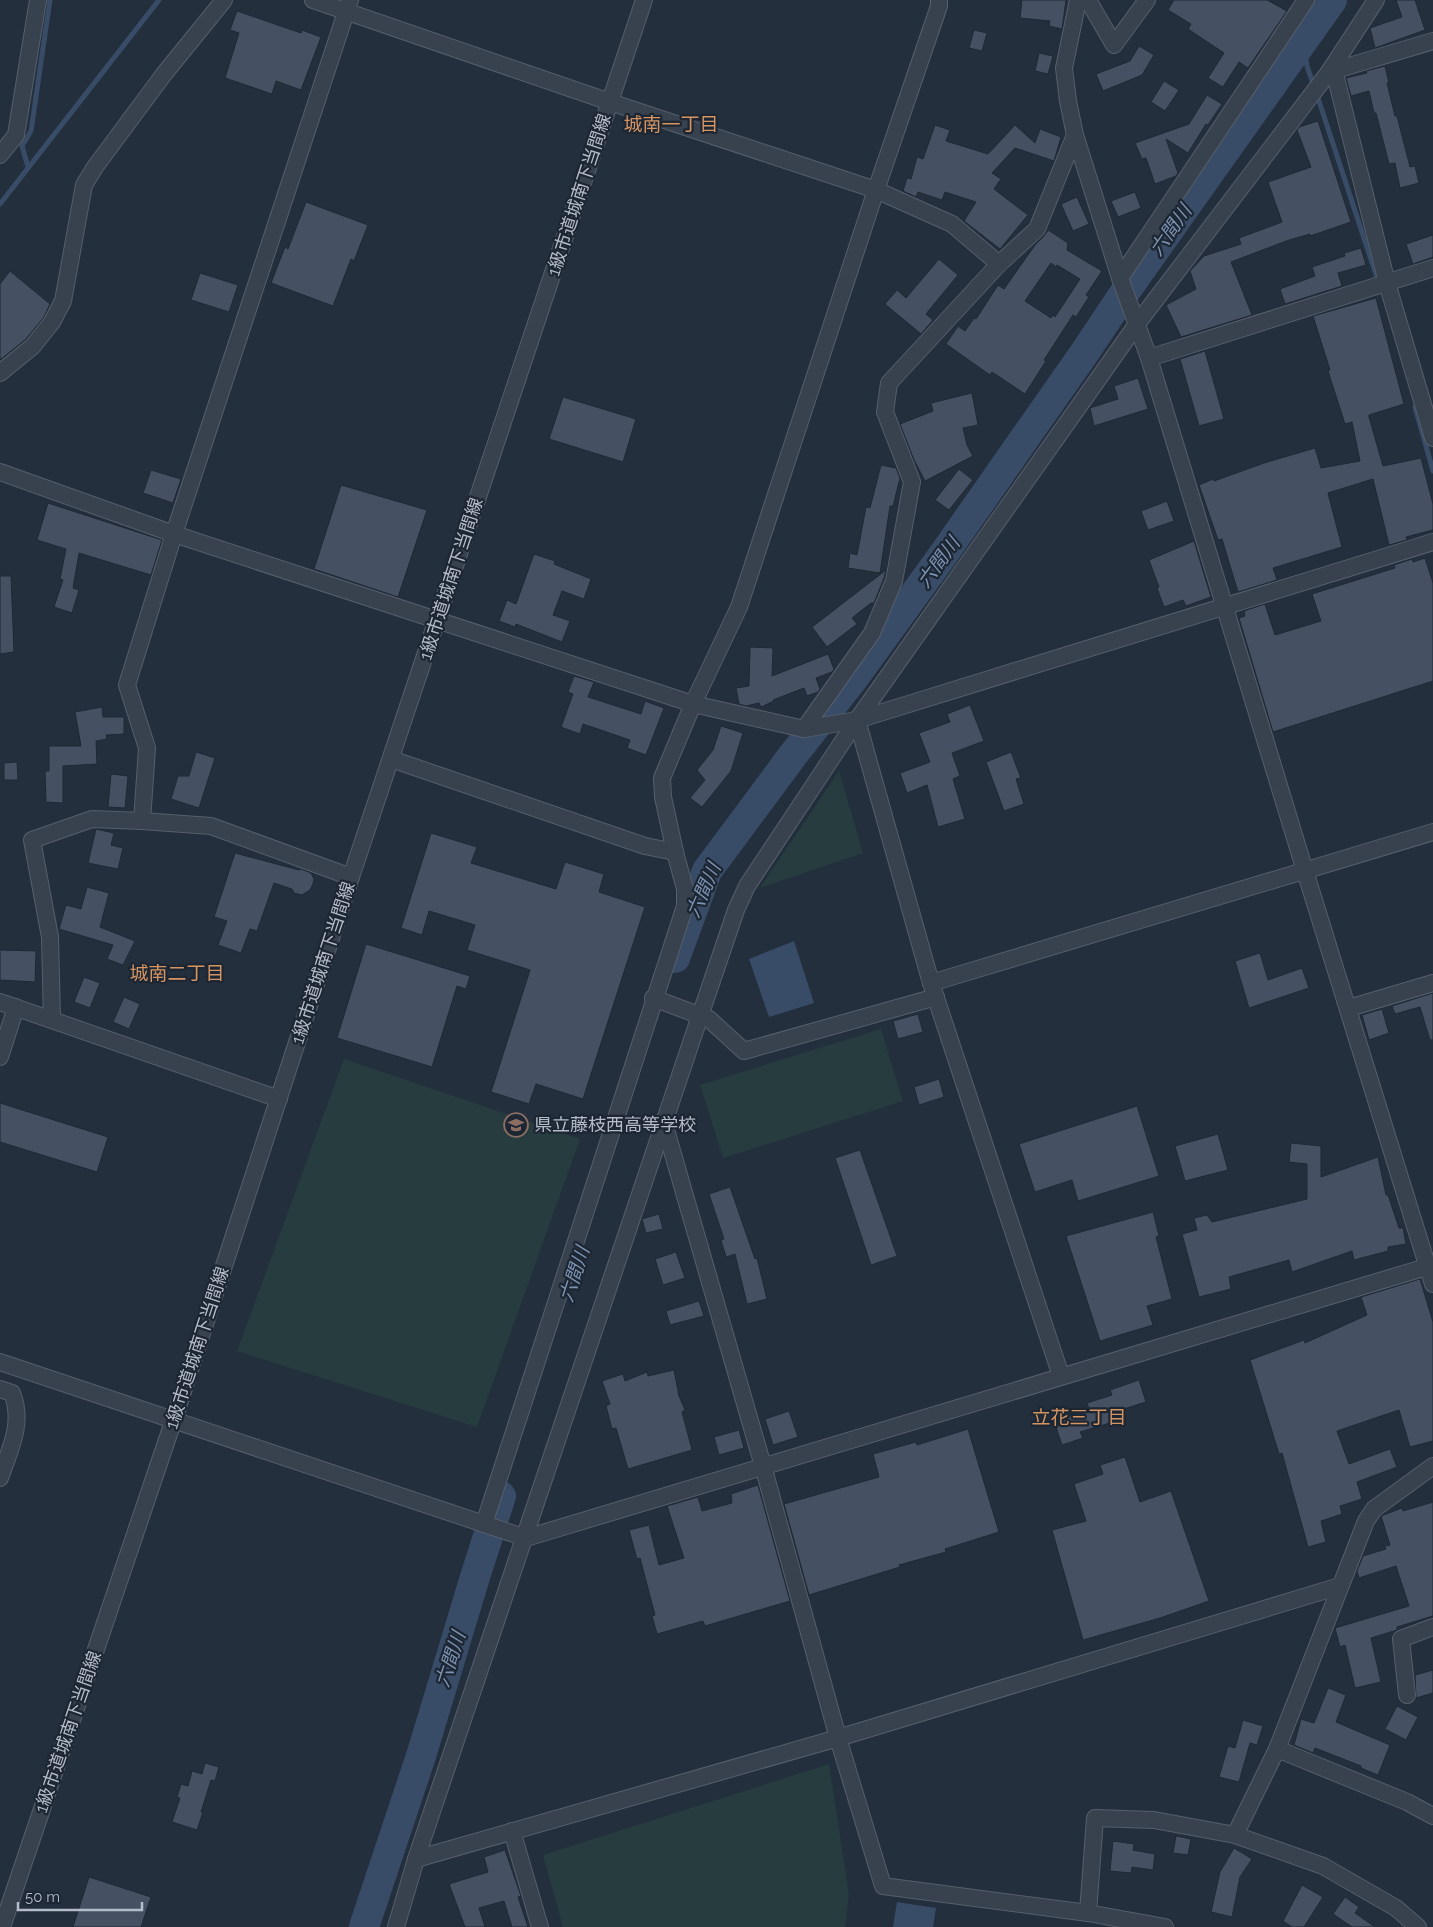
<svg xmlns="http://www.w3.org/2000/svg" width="1433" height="1927" font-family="Raleway,'Noto Sans JP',sans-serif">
  <rect width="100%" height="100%" fill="#242f3e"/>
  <g fill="#263c3f">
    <path d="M839,771L863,853L760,888Z"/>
    <path d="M881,1029L903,1101L723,1158L700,1085Z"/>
    <path d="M344,1059L580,1139L477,1427L237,1351Z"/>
    <path d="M829,1764L849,1894L845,1927H563L543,1855Z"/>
  </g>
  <g fill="#394c67">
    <path d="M794,941L814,1003L769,1017L749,959Z"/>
    <path d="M897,1902L936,1908L933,1927H893Z"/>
  </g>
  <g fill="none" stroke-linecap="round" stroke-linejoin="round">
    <g stroke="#394c67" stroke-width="5">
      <path d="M1303,41L1307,66L1314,87"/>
      <path d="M1317,95L1379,284"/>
      <path d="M28,167L22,146L31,131L50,0"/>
      <path d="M0,204L159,0"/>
      <path d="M1415,407L1433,471"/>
    </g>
    <g stroke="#394c67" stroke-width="30">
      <path d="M675,958L707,871L793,755L853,679L943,555L1085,352L1127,289L1332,0"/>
      <path d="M364,1927L421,1756L475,1577L501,1496"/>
    </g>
  </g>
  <g fill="#455162" stroke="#1f2835" fill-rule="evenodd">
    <path d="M1022,0H1066L1062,29L1049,26L1050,21L1020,18Z"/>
    <path d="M1174,0H1267L1287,11L1248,68L1239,62L1223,87L1208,78L1224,53L1188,29L1191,24L1168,10Z"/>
    <path d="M1396,0H1415L1425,30L1375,48L1370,28L1402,17Z"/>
    <path d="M237,11L301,33L302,30L321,37L301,90L276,81L272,94L225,78L239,33L230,30Z"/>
    <path d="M974,30L987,33L982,51L969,48Z"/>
    <path d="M1139,46L1154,55L1142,75L1103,91L1096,74L1130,61Z"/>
    <path d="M1039,53L1053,56L1048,74L1035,71Z"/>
    <path d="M1385,66L1389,83H1387L1395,116H1397L1410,167L1415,166L1419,183L1400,188L1395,163L1389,164L1376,113H1374L1369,91L1351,96L1346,78L1367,73L1366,71Z"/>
    <path d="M1164,81L1179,90L1165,111L1151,102Z"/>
    <path d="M1207,95L1222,104L1208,125L1206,124L1188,153L1166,139L1178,173L1176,176L1155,184L1146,158L1142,159L1135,143L1189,124Z"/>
    <path d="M1318,121L1351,222L1310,236V234L1289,240L1231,262L1252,315L1181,337L1166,305L1196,289L1190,271L1204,256L1241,244L1239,238L1282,222L1268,182L1311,167L1297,130L1299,127Z"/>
    <path d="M935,125L950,130L946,141L988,154L1015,125L1035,143L1040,129L1061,137L1054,161L1015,148L992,173L1001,179L994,189L1028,215L1000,249L964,221L976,202L945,192L942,200L918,192L916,197L903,191L907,178L911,179L917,157L923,159Z"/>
    <path d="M1135,192L1141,208L1118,217L1111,201Z"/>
    <path d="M1077,197L1089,224L1073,231L1061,204Z"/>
    <path d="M306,202L368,225L354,261L351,259L333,306L271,283L285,247L288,249Z"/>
    <path d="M1048,230L1068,243L1067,250L1102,271L1086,295L1089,297L1076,317L1073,315L1044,360L1046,361L1025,394L992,372L990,375L946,344L958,326L965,331L974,318L976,319L998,285L1004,289L1035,245L1044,236ZM1051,263L1056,267L1057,265L1080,279L1055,317L1053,315L1051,318L1025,301Z"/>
    <path d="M1433,235V257L1413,264L1406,244Z"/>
    <path d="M1361,248L1366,265L1338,273L1342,286L1285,304L1280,289L1315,276L1312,267L1345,256L1344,253Z"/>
    <path d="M939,259L958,275L926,314L933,320L921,334L885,304L897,290L906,298Z"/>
    <path d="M10,271L50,304L44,317L26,339L0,360V284Z"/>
    <path d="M200,273L238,285L229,312L191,300Z"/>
    <path d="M1376,298L1404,404L1369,415V417L1383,466L1421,458L1433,504V530L1406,537L1407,540L1389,545L1373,479L1328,493L1342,547L1273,568L1277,580L1238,592L1222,539L1218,540L1199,485L1213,479L1214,481L1264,463L1315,448L1321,468L1360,461L1352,422L1345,424L1328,371L1330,370L1313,316Z"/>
    <path d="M1205,351L1224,419L1199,426L1180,359Z"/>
    <path d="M1138,378L1148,409L1094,426L1090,408L1118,399L1114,386Z"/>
    <path d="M972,393L978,425L963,428L967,445L973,456L925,481L914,460L900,424L933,411L931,403Z"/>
    <path d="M563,397L636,419L623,462L549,439Z"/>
    <path d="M881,465L896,468L900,478L893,506H890L880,573L848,568L850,553L857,555L866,507L870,508Z"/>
    <path d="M959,469L973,480L949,510L935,500Z"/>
    <path d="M151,470L181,479L173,503L143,493Z"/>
    <path d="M341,485L427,510L398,597L314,569Z"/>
    <path d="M1167,501L1174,521L1148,530L1141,511Z"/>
    <path d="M48,503L162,540L151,575L79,553L73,588L79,590L72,613L54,607L63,580L60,579L66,549L37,540Z"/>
    <path d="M1194,541L1211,597L1186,606L1183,600L1164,607L1157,588L1159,587L1149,560Z"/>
    <path d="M534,554L555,561L554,564L591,579L584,599L562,591L553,615L570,621L562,642L516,624L515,627L499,621L507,600L516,604Z"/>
    <path d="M1425,558L1433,583V681L1273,732L1239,618L1245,616L1244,611L1265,604L1275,635L1321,621L1312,594L1395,568L1394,565L1412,559L1413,562Z"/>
    <path d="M886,570L884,578L874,603H871L852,618L857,624L827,647L812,627Z"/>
    <path d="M0,576H11L14,652L0,654Z"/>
    <path d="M750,647L773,648L772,676L828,654L834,669L832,672L816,678L820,689L818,692L807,696L804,688L773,700L774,701L761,707L759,703L746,706L739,704L736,688L749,686Z"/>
    <path d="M574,676L594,682L588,697L641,714L645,701L664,708L646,755L627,748L630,740L583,724L580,734L561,727L573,694L568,692Z"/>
    <path d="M970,705L984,741L952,753L960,776L953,779L965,819L938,827L927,785L907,793L900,773L930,762L919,733L950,722L947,714Z"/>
    <path d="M102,707L103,717H124V734L106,735L107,739L96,741L97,764L63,766V803L46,802L45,771H49V746H81L75,712Z"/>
    <path d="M721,726L743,733L731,771L702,807L690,798L705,780L697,770L713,750Z"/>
    <path d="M196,752L215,758L199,808L171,799L178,776H189Z"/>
    <path d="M1011,752L1021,778L1016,779L1024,804L1004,811L986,762Z"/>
    <path d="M17,762L18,780H4V763Z"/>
    <path d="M111,774L128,776L125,808L108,807Z"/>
    <path d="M96,829L114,833L111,845L123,848L118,869L88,863Z"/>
    <path d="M431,833L477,847L471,863L556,889L565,862L604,874L599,892L645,907L583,1099L536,1084L529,1104L491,1092L530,970L467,950L475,925L429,911L422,935L401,928Z"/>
    <path d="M235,853L299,870L301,869L311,873L314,879L313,884L310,890L302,895L294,893L292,889L274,883L257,931L250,929L241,953L218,945L227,921L214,917Z"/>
    <path d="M87,887L109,893L100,927L135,941L123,965L107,959L113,945L59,929L66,905L81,909Z"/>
    <path d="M366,944L470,976L466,989L457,986L432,1067L337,1038Z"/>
    <path d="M0,950L36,951L35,982L0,980Z"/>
    <path d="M1260,953L1268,980L1302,968L1309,988L1249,1008L1235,961Z"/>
    <path d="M84,977L100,983L90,1008L74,1002Z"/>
    <path d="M1433,993V1040H1430L1420,1007L1395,1014L1392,1006Z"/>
    <path d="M124,997L140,1004L129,1029L113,1022Z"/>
    <path d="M1382,1009L1389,1033L1369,1040L1362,1015Z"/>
    <path d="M918,1014L923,1032L898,1039L893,1021Z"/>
    <path d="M939,1079L944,1097L919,1105L914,1087Z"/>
    <path d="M0,1103L108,1137L97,1172L0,1142Z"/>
    <path d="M1137,1106L1159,1176L1078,1201L1072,1180L1035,1192L1019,1144Z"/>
    <path d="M1218,1134L1228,1170L1185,1181L1175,1146Z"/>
    <path d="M1291,1143L1321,1146V1177L1378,1157L1386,1195H1388L1399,1228H1403L1406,1244L1388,1247V1251L1354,1260L1352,1251L1292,1272L1289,1260L1229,1277L1231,1289L1199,1297L1182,1234L1197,1230L1194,1218L1207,1215L1212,1222L1307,1199V1164L1289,1162Z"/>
    <path d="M860,1150L897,1256L871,1265L835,1158Z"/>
    <path d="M730,1187L755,1259L757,1258L767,1299L747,1304L735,1254L726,1257L721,1240L724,1239L709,1194Z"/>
    <path d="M1153,1212L1159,1236L1156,1237L1172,1299L1147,1306L1153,1325L1100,1341L1066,1236Z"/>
    <path d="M659,1214L663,1229L646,1233L642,1219Z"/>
    <path d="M676,1252L685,1278L663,1285L655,1259Z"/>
    <path d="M1420,1279L1433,1322V1441L1410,1447L1399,1410L1337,1431L1349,1464L1390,1449L1397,1467L1357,1482L1362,1499L1340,1506L1342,1514L1321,1521L1326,1542L1308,1547L1282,1453L1279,1454L1250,1360L1304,1340L1305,1343L1367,1315L1361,1297Z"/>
    <path d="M699,1301L704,1316L670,1325L666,1311Z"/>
    <path d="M674,1370L679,1396L685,1410L682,1412L692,1450L628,1469L616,1428L612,1429L606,1406L610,1404L602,1381L623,1374L625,1381L647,1372L648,1376Z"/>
    <path d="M1139,1380L1146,1402L1111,1413L1113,1422L1080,1432L1083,1438L1062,1445L1054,1421L1089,1409L1087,1403L1112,1395L1110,1390Z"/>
    <path d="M789,1411L798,1437L773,1445L765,1419Z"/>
    <path d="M968,1429L999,1532L945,1549L946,1552L899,1565L900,1567L809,1595L784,1504L879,1477L873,1454L916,1442L917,1445Z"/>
    <path d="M739,1430L744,1448L719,1455L714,1437Z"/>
    <path d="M1125,1457L1140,1502L1171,1491L1209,1601L1160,1618L1083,1640L1052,1530L1086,1521L1074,1484L1103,1474L1100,1465Z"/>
    <path d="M758,1485L790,1601L705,1626L703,1621L657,1634L652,1616L655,1615L640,1558L637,1559L629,1530L649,1525L659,1565L684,1558L667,1506L698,1497L702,1511L732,1503L731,1494Z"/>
    <path d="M1433,1502V1616L1397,1627V1630L1371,1638L1381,1682L1355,1688L1345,1645L1340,1647L1335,1628L1409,1606L1396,1566L1359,1578L1357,1571L1363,1556L1386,1549L1385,1546L1390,1545L1381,1516L1402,1508L1403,1511Z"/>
    <path d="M1433,1670V1693L1416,1698L1415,1675Z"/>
    <path d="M1328,1688L1346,1695L1336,1722L1390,1745L1378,1775L1361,1768V1766L1315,1748L1313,1753L1294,1745L1301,1719L1314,1723Z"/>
    <path d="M1397,1706L1418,1717L1406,1740L1385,1729Z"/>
    <path d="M1243,1720L1263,1726L1257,1745L1250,1743L1239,1782L1219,1777L1228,1746L1235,1748Z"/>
    <path d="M205,1763L219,1767L215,1781L211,1780L201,1812H203L197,1830L172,1822L180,1798L177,1797L181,1784L188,1786L192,1771L202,1774Z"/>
    <path d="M1176,1836L1191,1839L1188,1855L1173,1853Z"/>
    <path d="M1113,1841L1134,1844L1133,1850L1155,1854L1153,1870L1132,1867L1131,1873L1110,1871Z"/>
    <path d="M1234,1848L1252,1859L1240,1877L1232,1917L1211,1912L1220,1872Z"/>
    <path d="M505,1850L521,1896L518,1897L528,1927H512L504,1901L479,1908L485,1927H465L449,1884L488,1872L484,1857Z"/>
    <path d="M89,1877L151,1897L141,1927H73Z"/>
    <path d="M1302,1885L1323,1897L1304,1927H1292L1283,1921Z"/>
    <path d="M1345,1897L1359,1907L1355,1913L1375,1927H1352L1333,1914Z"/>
  </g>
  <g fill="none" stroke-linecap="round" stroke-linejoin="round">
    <g stroke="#565f6c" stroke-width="18">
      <g id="minor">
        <path d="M313,0L610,102L876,190L952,224L999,264"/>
        <path d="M350,0L174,534L127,685L147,748L142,821L211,826L351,877"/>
        <path d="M1078,0L1064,68L1068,101L1075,135L1120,278L1149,358L1305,871L1433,1284"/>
        <path d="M1088,0L1114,45L1147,0"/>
        <path d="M1334,70L1387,283L1433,438"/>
        <path d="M1329,72L1433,41"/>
        <path d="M0,155L16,135L38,0"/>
        <path d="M1120,278L1306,0"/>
        <path d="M1149,358L1433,268"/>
        <path d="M0,373L33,346L52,322L63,301L84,185L95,167L164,74L224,0"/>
        <path d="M0,472L174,534L693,704L804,729L857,720L1433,542"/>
        <path d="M857,720L931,983L1061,1376"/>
        <path d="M804,729L872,633L894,581L912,482L885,412L889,383L999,264L1037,229L1075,135"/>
        <path d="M391,759L645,846L675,852"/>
        <path d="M931,983L1433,832"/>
        <path d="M653,998L709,1019L744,1051L936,997"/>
        <path d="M0,1002L279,1099"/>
        <path d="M1349,1008L1433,983"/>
        <path d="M52,1019L50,937L32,840L92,819L142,821"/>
        <path d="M0,1057L16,1007"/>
        <path d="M664,1123L763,1466L838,1738L883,1886L1088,1913L1165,1927"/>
        <path d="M0,1362L526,1538L1433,1265"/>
        <path d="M0,1389L12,1393C24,1423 10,1449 0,1478"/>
        <path d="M484,1524L685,906V889L675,852L663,797L662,778L693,704L739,607L876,190L939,6V0"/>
        <path d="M1407,1695L1401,1639L1433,1627"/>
        <path d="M1277,1749L1407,1802L1433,1816"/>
        <path d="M512,1831L540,1927"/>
        <path d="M1235,1835L1277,1749L1366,1521L1374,1509L1433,1466"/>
        <path d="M416,1859L838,1738L1340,1586"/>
        <path d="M1088,1913L1095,1818L1154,1820L1235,1835L1323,1866L1396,1908L1418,1927"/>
        <path d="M2,1927L174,1419L351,877L644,0"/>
        <path d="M396,1927L416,1859L700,1016L736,910L747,886L857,720L1137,324L1329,72L1376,0"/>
      </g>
    </g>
    <use href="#minor" stroke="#38414e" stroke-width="16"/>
  </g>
  <defs>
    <g id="school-ring" transform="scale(1.25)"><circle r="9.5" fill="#1d2633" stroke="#8d6e63" stroke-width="1.5"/><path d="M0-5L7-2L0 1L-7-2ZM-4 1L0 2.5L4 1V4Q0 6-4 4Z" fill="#8d6e63"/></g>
  </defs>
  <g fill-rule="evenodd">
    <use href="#school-ring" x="516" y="1125"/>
  </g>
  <g text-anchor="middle" stroke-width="4.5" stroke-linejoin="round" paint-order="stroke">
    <g font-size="18" fill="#b4bcc9" stroke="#1d2633">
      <text transform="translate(579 195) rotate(-72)" y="6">1級市道城南下当間線</text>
      <text transform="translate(451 579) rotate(-72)" y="6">1級市道城南下当間線</text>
      <text transform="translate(323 963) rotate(-72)" y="6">1級市道城南下当間線</text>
      <text transform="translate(197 1348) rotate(-72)" y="6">1級市道城南下当間線</text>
      <text transform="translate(68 1732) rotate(-71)" y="6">1級市道城南下当間線</text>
    </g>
    <g font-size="18" fill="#b4bcc9" stroke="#1d2633" text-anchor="start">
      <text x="534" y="1131">県立藤枝西高等学校</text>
    </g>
    <g font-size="19" fill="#d59563" stroke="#1d2633">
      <text x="671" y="131">城南一丁目</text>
      <text x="177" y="980">城南二丁目</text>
      <text x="1079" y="1424">立花三丁目</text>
    </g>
    <g font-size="19" font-style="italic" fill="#7c92b1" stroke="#1d2633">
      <text transform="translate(1170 230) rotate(-55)" y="7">六間川</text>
      <text transform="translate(938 562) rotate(-54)" y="7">六間川</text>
      <text transform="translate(703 890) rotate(-66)" y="7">六間川</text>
      <text transform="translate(574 1274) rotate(-72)" y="7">六間川</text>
      <text transform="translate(450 1659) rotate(-72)" y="7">六間川</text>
    </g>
  </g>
  <path d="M18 1902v8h124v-8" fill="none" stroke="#b4bcc9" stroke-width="2.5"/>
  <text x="25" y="1902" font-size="15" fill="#b4bcc9" stroke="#1d2633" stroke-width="4" paint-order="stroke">50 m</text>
</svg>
